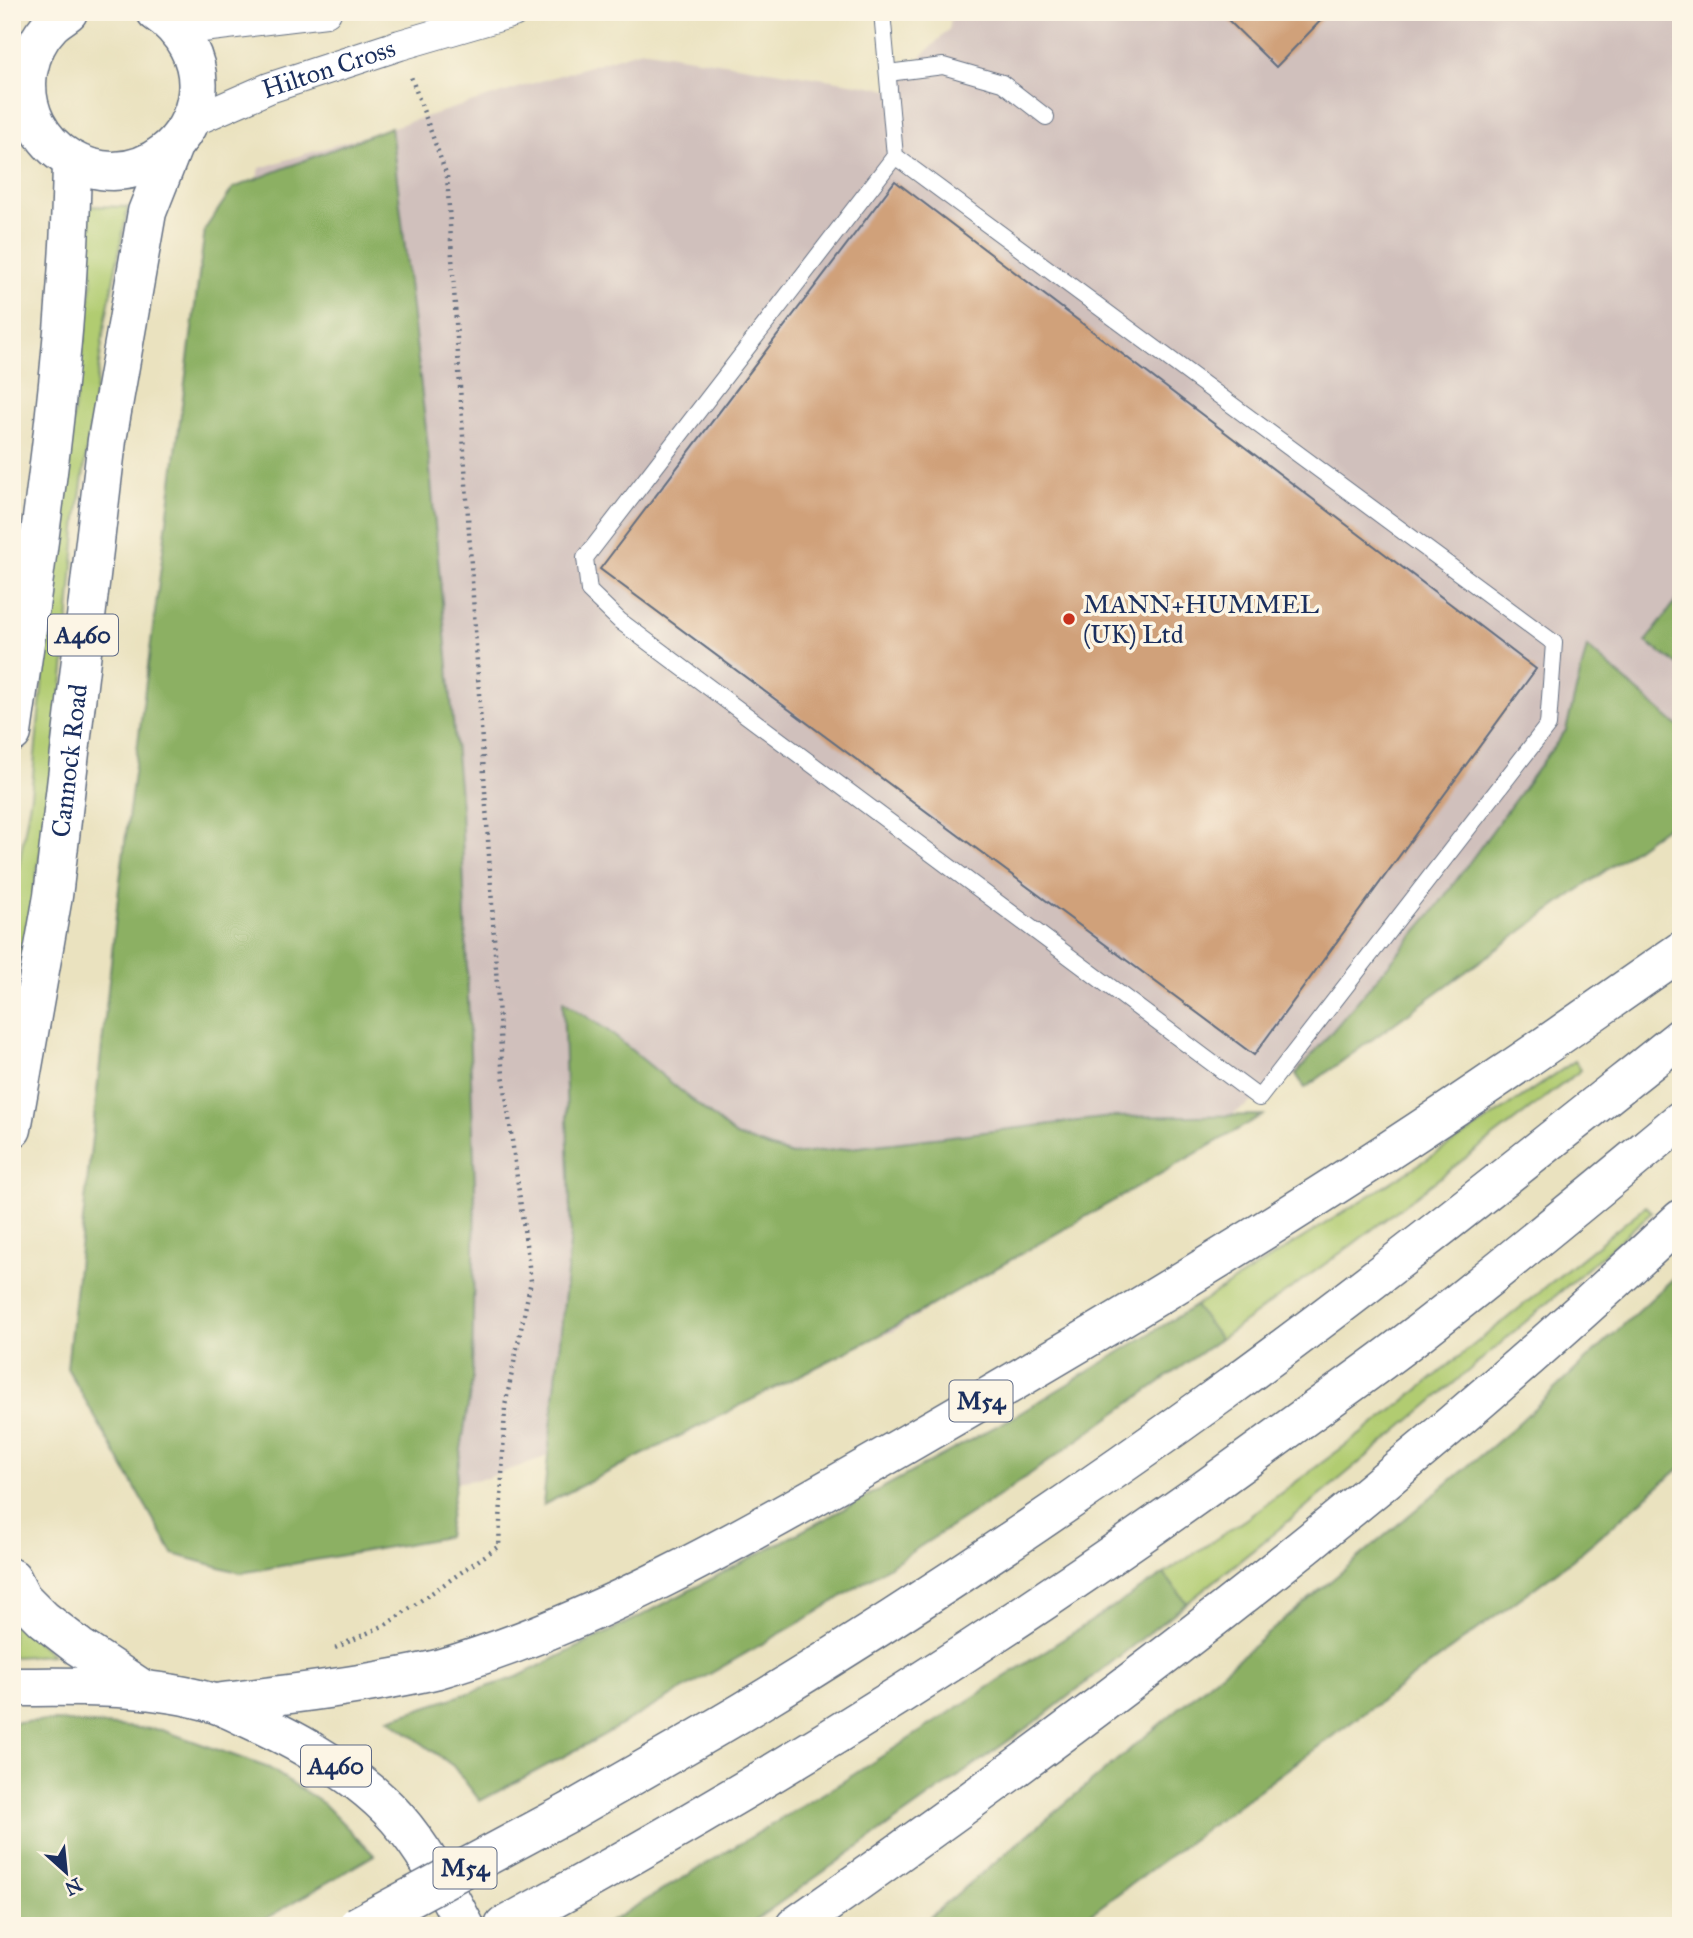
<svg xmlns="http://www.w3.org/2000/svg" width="1693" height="1938" font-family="'IM FELL Great Primer',serif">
  <rect width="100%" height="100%" fill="#fcf5e5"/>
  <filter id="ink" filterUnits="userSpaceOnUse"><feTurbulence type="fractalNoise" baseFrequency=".0143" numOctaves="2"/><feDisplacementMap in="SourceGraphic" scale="14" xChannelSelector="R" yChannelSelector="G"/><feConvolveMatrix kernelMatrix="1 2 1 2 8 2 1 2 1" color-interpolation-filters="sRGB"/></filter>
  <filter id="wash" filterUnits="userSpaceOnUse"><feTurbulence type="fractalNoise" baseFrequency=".00686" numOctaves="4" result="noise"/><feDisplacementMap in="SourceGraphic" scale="28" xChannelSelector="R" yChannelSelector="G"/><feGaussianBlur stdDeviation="1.57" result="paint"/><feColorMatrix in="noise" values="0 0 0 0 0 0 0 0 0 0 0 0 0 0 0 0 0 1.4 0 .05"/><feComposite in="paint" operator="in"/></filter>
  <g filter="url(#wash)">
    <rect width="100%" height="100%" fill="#eae2bf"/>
    <path fill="#d0c0bc" d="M952,12H1681V792L1360,1033L892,1332L487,1478L209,1521L204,418L260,168L641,50L889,89L949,29Z"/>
    <g fill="#b1cc71" stroke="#667e68" stroke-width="2">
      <path d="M86,206L128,207L105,323L77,518L64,670L48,807L12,1022V905L31,795L59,517L92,281Z"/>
      <path d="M1575,1061L1581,1070L1353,1244L1220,1339L1195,1306L1467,1134Z"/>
      <path d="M1646,1206L1652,1212C1499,1346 1346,1477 1187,1603L1164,1574L1246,1519L1393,1410Z"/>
      <path d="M12,1619L52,1655L12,1657Z"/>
    </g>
    <g fill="#8cb063" stroke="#547060" stroke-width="2">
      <path d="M391,127L427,438L461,808L475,1186L472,1381L447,1537L241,1573L173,1554L67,1368L119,888L205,229L233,188Z"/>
      <path d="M1681,594V667L1646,642Z"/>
      <path d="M1587,647L1681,729V816L1305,1088L1296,1074L1433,912L1566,730Z"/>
      <path d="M563,1001L607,1030L736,1136L792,1155L1111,1117L1263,1115L878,1336L543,1505L571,1234Z"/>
      <path d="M1681,1271V1467L1571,1561L1074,1926H919L1512,1429Z"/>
      <path d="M1195,1306L1220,1339L1002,1494L816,1613L593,1741L480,1801L453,1766L389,1719L517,1677L637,1618L825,1519L1017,1415Z"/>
      <path d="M1164,1574L1187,1603L1042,1717L747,1926H603L836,1786Z"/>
      <path d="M57,1721L162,1730L269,1768L324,1804L374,1855L253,1926H12V1722Z"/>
    </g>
    <g id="blocks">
      <g fill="#d0a17a">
        <path d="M1220,12H1329L1276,67Z"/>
        <path d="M895,181L1536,669L1254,1055L600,569Z"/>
      </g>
    </g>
  </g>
  <g filter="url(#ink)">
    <use href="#blocks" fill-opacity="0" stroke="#636e80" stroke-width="2"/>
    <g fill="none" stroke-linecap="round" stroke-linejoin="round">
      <g stroke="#636e80" stroke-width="18">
        <g id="service">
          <path d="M882,12L895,156L585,558L589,591L620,621L1259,1098L1548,725L1554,643L895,156"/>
          <path d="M888,73L943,66L1002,83L1046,117"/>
        </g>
      </g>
      <g stroke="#636e80" stroke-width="32">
        <g id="minor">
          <path d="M178,30L326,12"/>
          <path id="s1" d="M189,123L269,88L400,45L513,12"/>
        </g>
      </g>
      <g stroke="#636e80" stroke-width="41">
        <g id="trunk">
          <path d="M68,12C63,16 56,20 51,25C39,37 31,55 28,72C17,148 104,200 164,153C183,138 194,118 197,94C201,60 183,30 156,12"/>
          <path d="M12,733C39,543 69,353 72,161"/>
          <path id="s2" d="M12,1129L53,896L107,440L147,212L173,146"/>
          <path d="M12,1578L22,1598L43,1619L79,1647L144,1690"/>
          <path d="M12,1687C79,1687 149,1684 213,1703C223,1706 233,1711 243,1716C267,1727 291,1738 313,1752C344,1771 373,1791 397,1818C425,1850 445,1889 465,1926"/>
        </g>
      </g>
      <g stroke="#636e80" stroke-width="41">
        <g id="motorway">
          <path d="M215,1703C273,1696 332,1690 389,1679C406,1676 422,1673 438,1669C601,1622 758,1529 905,1445C1108,1328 1309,1207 1502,1075C1562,1035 1621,992 1681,951"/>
          <path d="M573,1810C630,1777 687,1745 744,1711C908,1612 1069,1504 1225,1391C1380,1278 1530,1157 1681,1037"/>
          <path d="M504,1926C774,1781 1034,1616 1280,1435C1326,1401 1374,1368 1419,1333C1508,1264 1594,1192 1681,1120"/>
          <path d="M795,1926C1105,1709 1406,1479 1681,1219"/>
        </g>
      </g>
      <path stroke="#636e80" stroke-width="4.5" stroke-dasharray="2 5" stroke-linecap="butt" d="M335,1648L387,1624L499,1546L505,1406L531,1281L502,1066L447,176L410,74"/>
      <use href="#service" stroke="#fff" stroke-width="16"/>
      <use href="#minor" stroke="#fff" stroke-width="30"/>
      <use href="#trunk" stroke="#fff" stroke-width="38"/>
      <use href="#motorway" stroke="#fff" stroke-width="38"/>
      <g stroke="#636e80" stroke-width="41" stroke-linecap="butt">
        <path id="motorway-bridge" d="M357,1926L573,1810"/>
      </g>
      <use href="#motorway-bridge" stroke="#fff" stroke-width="38"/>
    </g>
  </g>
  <circle fill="#c8321e" stroke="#fcf5e5" stroke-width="2.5" cx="1069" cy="619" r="7"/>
  <g text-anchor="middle" stroke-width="7" stroke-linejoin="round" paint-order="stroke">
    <g fill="#fcf5e5" stroke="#5e6a86" stroke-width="2">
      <rect x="48" y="614.5" width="70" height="41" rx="5"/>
      <rect x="949.5" y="1380.5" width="63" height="41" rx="5"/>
      <rect x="301" y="1745.5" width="70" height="41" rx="5"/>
      <rect x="433.5" y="1847.5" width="63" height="41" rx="5"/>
    </g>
    <g font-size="24" font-weight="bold" fill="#1b2f5e">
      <text x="83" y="643">A460</text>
      <text x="981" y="1409">M54</text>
      <text x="336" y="1774">A460</text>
      <text x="465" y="1876">M54</text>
    </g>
    <g font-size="26" fill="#1b2f5e" stroke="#fcf5e5">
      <text dy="9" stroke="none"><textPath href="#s1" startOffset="150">Hilton Cross</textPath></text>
      <text dy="9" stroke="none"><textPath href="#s2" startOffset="373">Cannock Road</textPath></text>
    </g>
    <g font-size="26" fill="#1b2f5e" stroke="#fcf5e5" text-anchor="start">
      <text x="1083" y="613">MANN+HUMMEL<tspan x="1083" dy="30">(UK) Ltd</tspan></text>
    </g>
  </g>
  <rect width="1693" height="1938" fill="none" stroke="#fcf5e5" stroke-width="42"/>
  <g transform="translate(66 1872) rotate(153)" stroke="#fcf5e5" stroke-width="5" paint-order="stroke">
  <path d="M0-5L12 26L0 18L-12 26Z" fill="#1b2f5e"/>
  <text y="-10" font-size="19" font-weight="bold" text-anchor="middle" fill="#1b2f5e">N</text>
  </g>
</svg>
